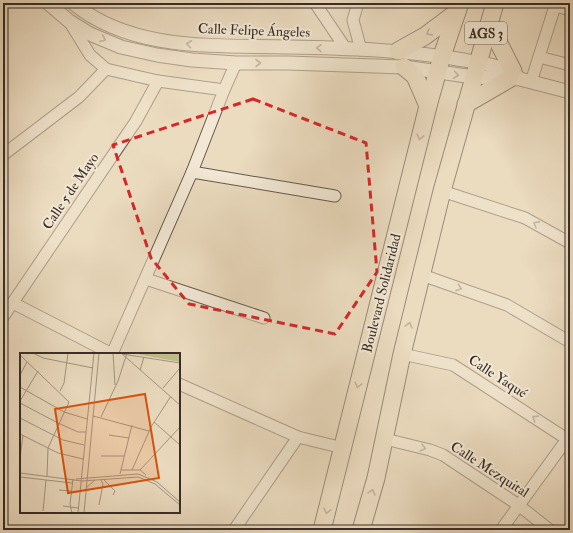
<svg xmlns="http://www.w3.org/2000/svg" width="573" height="533" font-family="'IM FELL Double Pica',serif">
  <rect width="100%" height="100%" fill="#ebdbbf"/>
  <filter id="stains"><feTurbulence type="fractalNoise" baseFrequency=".005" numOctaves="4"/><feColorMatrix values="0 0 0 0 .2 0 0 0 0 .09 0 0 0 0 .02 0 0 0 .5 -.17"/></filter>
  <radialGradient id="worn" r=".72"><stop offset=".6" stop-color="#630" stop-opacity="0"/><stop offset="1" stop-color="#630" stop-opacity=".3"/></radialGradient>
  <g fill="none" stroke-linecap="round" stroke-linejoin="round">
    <g stroke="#65584c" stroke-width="13">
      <g id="minor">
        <path d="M315,3L346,49"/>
        <path d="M358,3L353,20L361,50"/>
        <path d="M555,6L570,10"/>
        <path d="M69,21L90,55L106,69L158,81L224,90"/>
        <path d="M539,57L570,65"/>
        <path d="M531,82L556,3"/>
        <path d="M3,155L79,97L106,69"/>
        <path d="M192,172L335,196"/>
        <path d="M442,191L525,218L570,243"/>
        <path d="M422,275L507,305L570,342"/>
        <path d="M146,279L264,318"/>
        <path d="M13,303L112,354L192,172L224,90L236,63"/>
        <path d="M3,317L136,121L158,81"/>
        <path d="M402,354L453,365L570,441"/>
        <path d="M179,384L298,437L343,448"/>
        <path d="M385,439L430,450L443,455L517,504L550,530"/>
        <path d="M234,530L298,437"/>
        <path d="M501,530L570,435"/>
      </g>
    </g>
    <g stroke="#65584c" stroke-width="15">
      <g id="tertiary">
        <path d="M48,3L69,21L90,34L121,47L157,55L192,60L236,63H288L404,67L474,77L520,79L570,92"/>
        <path d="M73,3C132,52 217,45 288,47C347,48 406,50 464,60C479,63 507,66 518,77"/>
      </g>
    </g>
    <g stroke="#382c25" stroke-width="19">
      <g id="primary">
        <path d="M489,24L513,71"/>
        <path d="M398,51L425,36L457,12"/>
        <path d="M404,67L415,76L428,106"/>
        <path d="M466,104L509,79"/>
        <path d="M322,530L428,106L442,56L460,3"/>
        <path d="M361,530L376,478L402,354L442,191L495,3"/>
      </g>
    </g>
    <use href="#minor" stroke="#f2e8d5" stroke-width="11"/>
    <use href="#tertiary" stroke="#f2e8d5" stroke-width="13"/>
    <use href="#primary" stroke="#ebdbbf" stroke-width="17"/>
  </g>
  <defs><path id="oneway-chevron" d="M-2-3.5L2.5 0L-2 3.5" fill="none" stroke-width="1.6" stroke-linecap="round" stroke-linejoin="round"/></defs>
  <g stroke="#928472">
    <use href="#oneway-chevron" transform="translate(429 33) rotate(148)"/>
    <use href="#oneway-chevron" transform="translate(420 137) rotate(104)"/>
    <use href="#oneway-chevron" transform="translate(409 325) rotate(-75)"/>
    <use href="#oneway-chevron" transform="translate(358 385) rotate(104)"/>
    <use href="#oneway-chevron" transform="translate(372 492) rotate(-74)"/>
    <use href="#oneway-chevron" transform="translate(327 511) rotate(104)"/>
  </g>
  <g stroke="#958a7d">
    <use href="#oneway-chevron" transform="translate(103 39) rotate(23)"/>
    <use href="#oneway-chevron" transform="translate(189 44) rotate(-173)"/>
    <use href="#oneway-chevron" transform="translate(319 48) rotate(-178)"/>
    <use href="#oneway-chevron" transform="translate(258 63)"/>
    <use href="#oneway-chevron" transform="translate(456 75) rotate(8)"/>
    <use href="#oneway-chevron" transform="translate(536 224) rotate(-151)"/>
    <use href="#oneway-chevron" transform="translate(459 288) rotate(19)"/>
    <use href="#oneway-chevron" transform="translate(535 418) rotate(-147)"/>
    <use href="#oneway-chevron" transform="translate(423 448) rotate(14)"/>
  </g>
  <path d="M0 0H573V533H0ZM253,99L366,143L377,272L335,334L189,304L151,258L113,145Z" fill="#ebdbbf" fill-opacity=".55" fill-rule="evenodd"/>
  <path fill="none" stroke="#d62828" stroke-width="3" stroke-dasharray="8 5" stroke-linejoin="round" d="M253,99L366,143L377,272L335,334L189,304L151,258L113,145Z"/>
  <g text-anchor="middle" stroke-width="4" stroke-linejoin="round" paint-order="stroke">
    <rect fill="#f2e8d5" stroke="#70645a" stroke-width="1" x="465" y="22" width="42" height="22" rx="3"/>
    <g font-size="13" font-weight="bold" fill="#382c25">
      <text x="486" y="38">AGS 3</text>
    </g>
    <g font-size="14" fill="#382c25" stroke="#f2e8d5">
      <text transform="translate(254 30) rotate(2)" y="5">Calle Felipe Ángeles</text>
      <text transform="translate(70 191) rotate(-56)" y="5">Calle 5 de Mayo</text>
      <text transform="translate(381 293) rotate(-76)" y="5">Boulevard Solidaridad</text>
      <text transform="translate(498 376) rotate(33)" y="5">Calle Yaqué</text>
      <text transform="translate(490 469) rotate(33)" y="5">Calle Mezquital</text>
    </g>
  </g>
  <g transform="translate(20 353)">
    <rect width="160" height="160" fill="#ebdbbf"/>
    <path d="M111,0H160V9Z" fill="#c0bd8c"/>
    <path fill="none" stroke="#a39581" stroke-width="1" d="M13,0L23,5L73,15M93,0L95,32M101,0L160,52M102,1L160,10M0,2L49,49L28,95L27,123M120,17L124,4M0,22L7,9M0,34L44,59L67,66M143,35L160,15M40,38L44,30L48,0M0,48L18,18M0,50L38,70L58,79H66M73,63L129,78M81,64L98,28L107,0M0,65L43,87L64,92M134,69L160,92M0,81L38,100L63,106M89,82L109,85M81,103H104M0,105L3,82M101,117H120L126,122M112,117L131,74L151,43M120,117L160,74M0,120L62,128L118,124L135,131L160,152M100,121L112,72M0,124L52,130M56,126L118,121L137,129L160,149M83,126L95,138L93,142M66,135L75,127M39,137L51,138M79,152L83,131L81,127M43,153L58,155M23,158L26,127M52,160L50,151L53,126M58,160L74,0M64,160L79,0"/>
    <path fill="#d6540e" fill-opacity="0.15" stroke="#d6540e" stroke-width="2" d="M125,41L139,125L48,140L35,56Z"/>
    <rect width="160" height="160" fill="none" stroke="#382c25" stroke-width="2"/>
  </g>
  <rect width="573" height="533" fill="none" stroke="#ebdbbf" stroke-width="16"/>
  <rect x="4" y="4" width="565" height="525" fill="none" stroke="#382c25" stroke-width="2"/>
  <rect x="8" y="8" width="557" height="517" fill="none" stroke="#382c25"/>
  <rect width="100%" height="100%" filter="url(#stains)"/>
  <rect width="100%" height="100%" fill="url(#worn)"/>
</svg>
